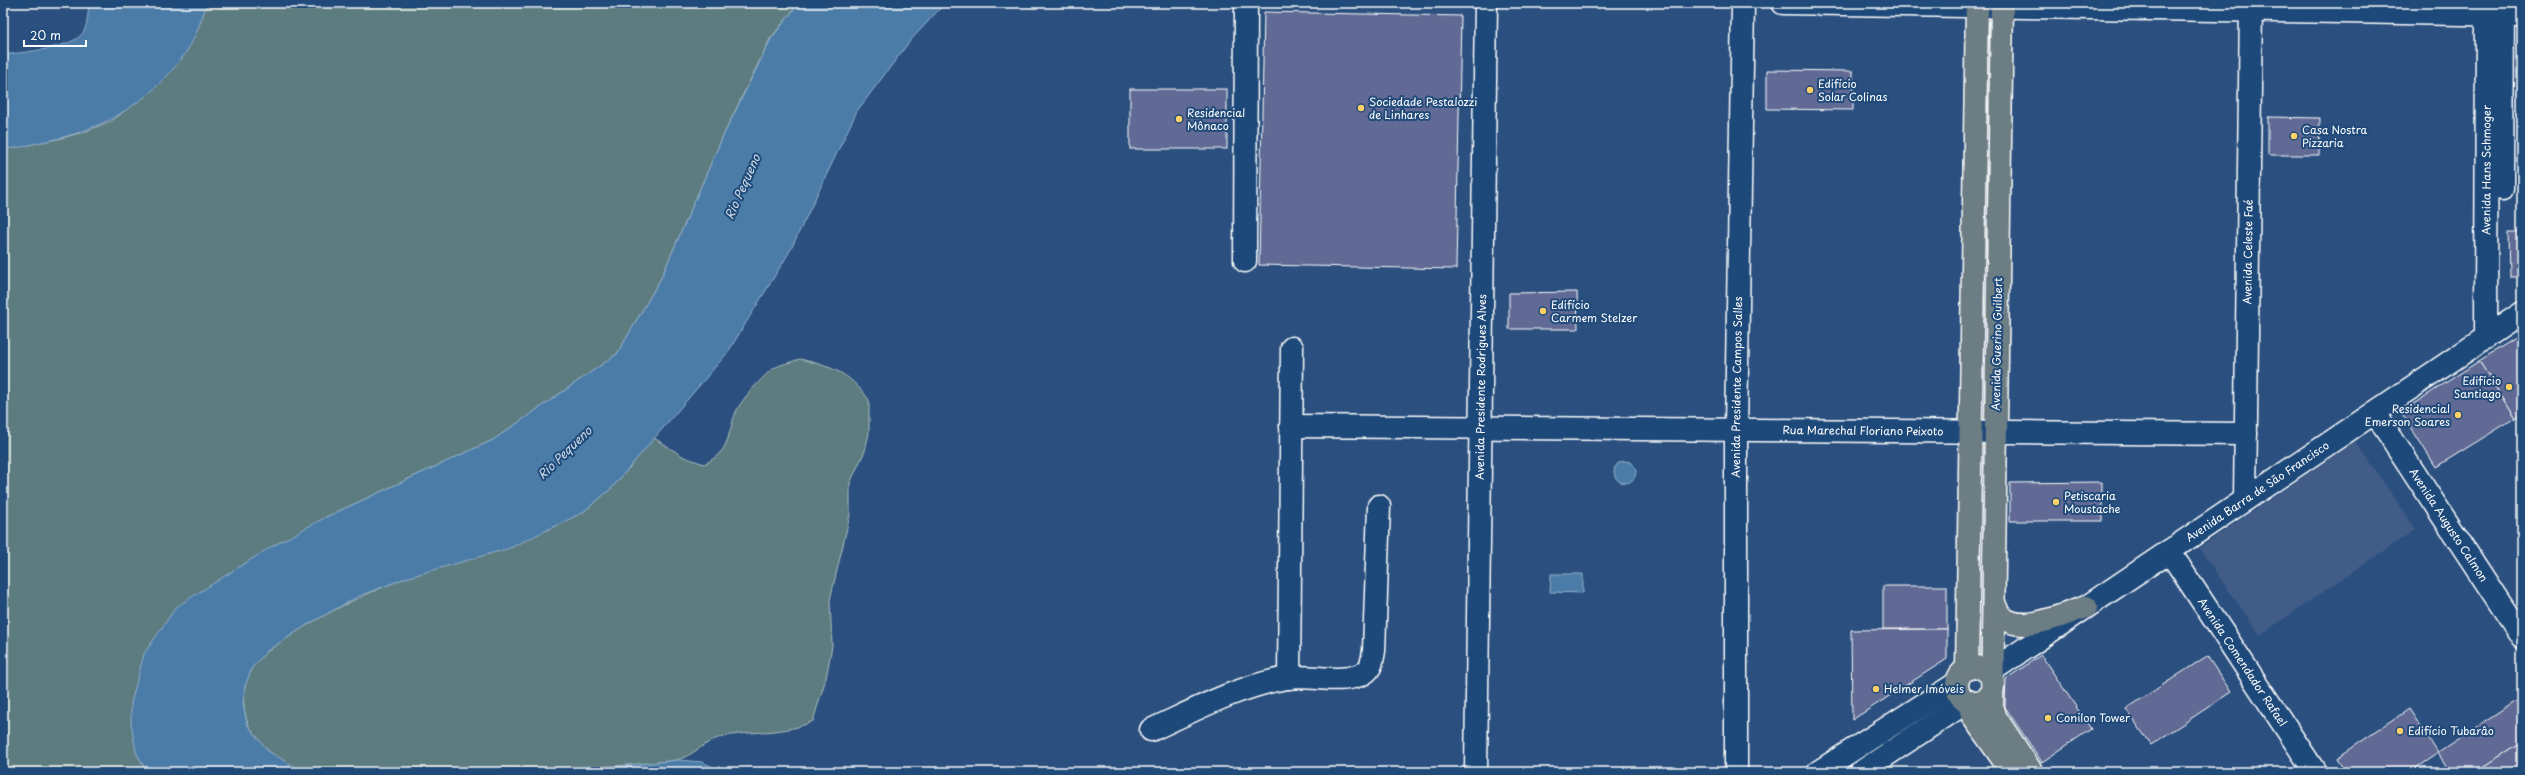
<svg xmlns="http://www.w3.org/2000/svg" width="2525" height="775" font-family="'Playpen Sans',sans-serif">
  <rect width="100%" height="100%" fill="#2b507f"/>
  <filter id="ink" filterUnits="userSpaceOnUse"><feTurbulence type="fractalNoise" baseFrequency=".025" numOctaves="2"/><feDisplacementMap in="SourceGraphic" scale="8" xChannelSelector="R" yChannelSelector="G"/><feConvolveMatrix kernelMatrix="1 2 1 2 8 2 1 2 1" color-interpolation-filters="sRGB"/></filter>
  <g filter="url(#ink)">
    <path fill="#3f5b87" d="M2355,441L2416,529L2260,635L2199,548Z"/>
    <g fill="#5b7b7f" stroke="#adbdbf">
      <path d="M207,3H799L770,39L723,136L661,278L617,354L493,440L326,517L136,752L147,772H3V149L58,139L84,132L113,120L153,89L199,25Z"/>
      <path d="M800,359C832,367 849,372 869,400V433L865,451L850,483V515L830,600L832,646L826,678L813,721C786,735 751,730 721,737C705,741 692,757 676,760C554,775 427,772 304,772C279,762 250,742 245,713C242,698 244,682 251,669C260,654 277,645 290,636C370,583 464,558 553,526L582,513L611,489L654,438L684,457L704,464C731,451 726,437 736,412C740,401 764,375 774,368C781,364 792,362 800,359Z"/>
    </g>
    <g fill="#4b7ca8" stroke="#93b0cb">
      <path d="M89,3H207C201,21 194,43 182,58C146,106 99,131 42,142C29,145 16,149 3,149V55C22,52 75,49 84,31C88,23 88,11 89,3Z"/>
      <path d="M799,3H945L910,41L857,111L790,251L728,352L611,489L582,513L510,548L406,578L359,596L307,625L267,651L252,668L245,686L243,703L247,724L268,751L304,772H147L136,752L131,723V703L144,654L176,607L269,548L326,517L493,440L617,354L661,278L723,136L771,39Z"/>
      <circle cx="1625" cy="472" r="11"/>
      <path d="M1551,574H1583V593L1550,592Z"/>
      <path d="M678,760L702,762L724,772H564Z"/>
    </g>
    <g fill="#606b94" stroke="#fff">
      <path d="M1264,12L1461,16L1456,269L1259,265Z"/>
      <path d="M1767,70L1853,71V110L1767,109Z"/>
      <rect x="1130" y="89" width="97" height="60"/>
      <path d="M2268,117L2320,118L2319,155H2268Z"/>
      <path d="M2509,232H2522V277H2510Z"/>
      <path d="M1577,292L1578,329H1509V293Z"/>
      <path d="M2522,334V413L2515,418L2479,361Z"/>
      <path d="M2479,361L2515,418L2436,467L2401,412Z"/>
      <path d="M2102,482V521H2010V483Z"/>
      <rect x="1883" y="586" width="64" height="43"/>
      <path d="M1947,629V659L1852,720L1851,630Z"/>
      <path d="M2041,655L2091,729L2042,762L2005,707L2006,679Z"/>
      <path d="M2207,656L2231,692L2151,745L2126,709Z"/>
      <path d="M2521,698L2522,741L2475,772H2450L2438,753Z"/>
      <path d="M2409,709L2438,753L2410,772H2346L2337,758Z"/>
      <path d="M2522,741V772H2475Z"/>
    </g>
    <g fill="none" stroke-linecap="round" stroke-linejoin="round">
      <g stroke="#fff" stroke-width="25">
        <g id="minor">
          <path d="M1783,3L2522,15"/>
          <path d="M2502,189L2503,3"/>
          <path d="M1245,261L1246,3"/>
          <path id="s1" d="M2486,338L2487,3"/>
          <path id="s2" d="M2375,413L2522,637"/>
          <path id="s3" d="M1291,426L2246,434"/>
          <path id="s4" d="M2245,500L2251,3"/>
          <path id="s5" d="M2169,551L2315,772"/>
          <path id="s6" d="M1993,670L2522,313"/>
          <path d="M1289,678L1292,348"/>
          <path d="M1151,730C1195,710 1239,686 1287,678C1311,674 1338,684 1360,675C1372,671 1372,661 1374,651L1379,506"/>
          <path id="s7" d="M1476,772L1486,3"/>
          <path id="s8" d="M1736,772V430L1743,3"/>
          <path d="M1818,772L1957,683"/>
          <path d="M1861,772L1968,701"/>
        </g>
      </g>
      <g stroke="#fff" stroke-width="25">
        <g id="major">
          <path d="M2002,3L1992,707L1996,718L2032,772"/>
          <path d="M1994,603C1996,607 1998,614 2002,617C2023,635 2063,614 2086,607"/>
          <circle cx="1975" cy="685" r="18"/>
          <path d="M1967,669L1977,3"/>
          <path d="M1968,701L1973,717L2012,772"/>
        </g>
      </g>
      <use href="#minor" stroke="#1f4a7a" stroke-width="22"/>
      <use href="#major" stroke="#6d7d84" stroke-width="22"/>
    </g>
  </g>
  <g fill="#ffd166" stroke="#1f4a7a" stroke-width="1.5">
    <circle cx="1810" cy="90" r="4"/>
    <circle cx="1361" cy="108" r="4"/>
    <circle cx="1179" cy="119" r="4"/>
    <circle cx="2294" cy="136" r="4"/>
    <circle cx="1543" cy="311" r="4"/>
    <circle cx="2509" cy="387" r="4"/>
    <circle cx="2458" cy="415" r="4"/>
    <circle cx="2056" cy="502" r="4"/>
    <circle cx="1876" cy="689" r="4"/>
    <circle cx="2048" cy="718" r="4"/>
    <circle cx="2400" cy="731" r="4"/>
  </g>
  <g text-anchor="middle" stroke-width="4" stroke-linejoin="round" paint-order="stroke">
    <g font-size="11" fill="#fff" stroke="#1f4a7a" text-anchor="start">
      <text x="1818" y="88">Edifício<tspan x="1818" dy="13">Solar Colinas</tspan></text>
      <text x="1369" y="106">Sociedade Pestalozzi<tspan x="1369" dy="13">de Linhares</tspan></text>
      <text x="1187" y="117">Residencial<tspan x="1187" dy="13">Mônaco</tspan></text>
      <text x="2302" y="134">Casa Nostra<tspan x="2302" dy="13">Pizzaria</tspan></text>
      <text x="1551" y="309">Edifício<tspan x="1551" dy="13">Carmem Stelzer</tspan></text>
      <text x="2501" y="385" text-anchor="end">Edifício<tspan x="2501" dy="13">Santiago</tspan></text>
      <text x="2450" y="413" text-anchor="end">Residencial<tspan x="2450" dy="13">Emerson Soares</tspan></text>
      <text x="2064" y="500">Petiscaria<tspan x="2064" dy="13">Moustache</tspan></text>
      <text x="1884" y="693">Helmer Imóveis</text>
      <text x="2056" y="722">Conilon Tower</text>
      <text x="2408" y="735">Edifício Tubarâo</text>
    </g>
    <g font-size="11" fill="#fff" stroke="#1f4a7a">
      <text dy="4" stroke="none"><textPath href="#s1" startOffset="168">Avenida Hans Schmoger</textPath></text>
      <text dy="4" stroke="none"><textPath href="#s4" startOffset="248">Avenida Celeste Faé</textPath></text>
      <text transform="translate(1997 344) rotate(-89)" y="4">Avenida Guerino Guilbert</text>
      <text dy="4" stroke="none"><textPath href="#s7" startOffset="385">Avenida Presidente Rodrigues Alves</textPath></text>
      <text dy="4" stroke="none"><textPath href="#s8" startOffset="385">Avenida Presidente Campos Salles</textPath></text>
      <text dy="4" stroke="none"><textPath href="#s3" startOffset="572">Rua Marechal Floriano Peixoto</textPath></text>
      <text dy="4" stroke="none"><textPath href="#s6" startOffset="319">Avenida Barra de São Francisco</textPath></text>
      <text dy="4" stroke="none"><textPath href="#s2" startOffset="134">Avenida Augusto Calmon</textPath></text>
      <text dy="4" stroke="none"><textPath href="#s5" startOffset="133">Avenida Comendador Rafael</textPath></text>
    </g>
    <g font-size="12" font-style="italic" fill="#d2dee9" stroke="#1f4a7a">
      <text transform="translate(743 187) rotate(-66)" y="4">Rio Pequeno</text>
      <text transform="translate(565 453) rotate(-44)" y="4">Rio Pequeno</text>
    </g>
  </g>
  <rect width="2525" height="775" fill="none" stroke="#1f4a7a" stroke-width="16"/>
  <rect x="8" y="8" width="2509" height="759" fill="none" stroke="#fff" stroke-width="1.5" filter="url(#ink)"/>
  <path d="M24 40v6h62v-6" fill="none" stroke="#ffffff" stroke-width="2"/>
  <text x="30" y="40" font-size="12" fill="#ffffff" stroke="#1f4a7a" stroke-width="3" paint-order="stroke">20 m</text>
</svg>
